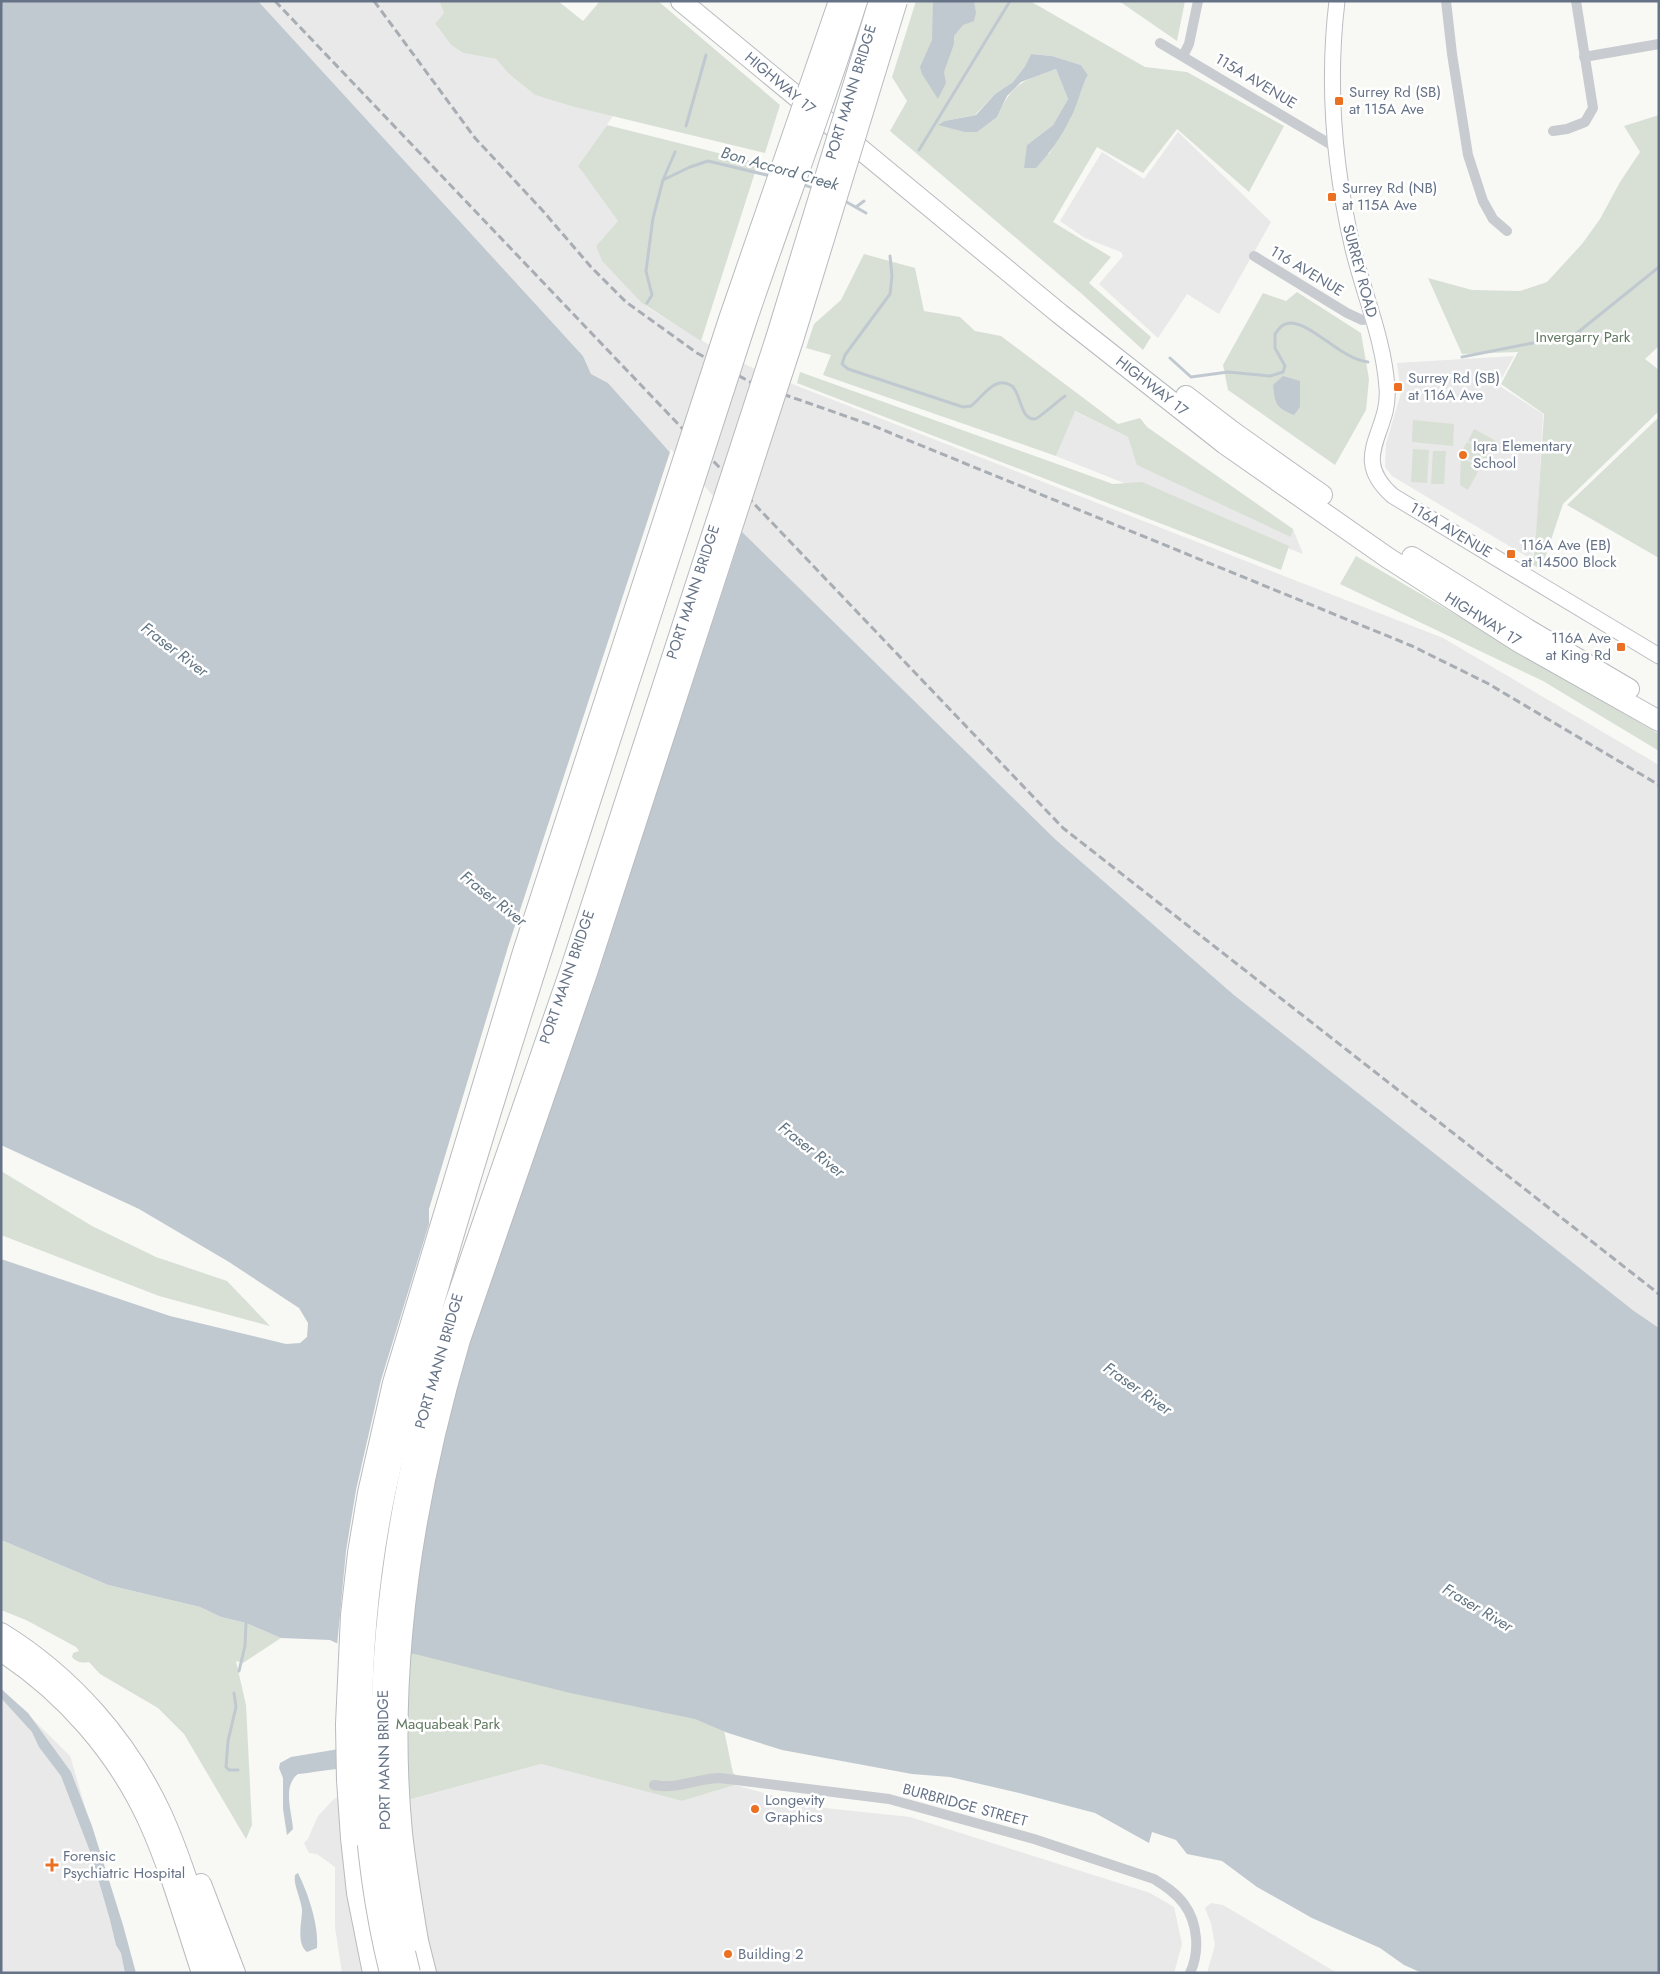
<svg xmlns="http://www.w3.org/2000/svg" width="1660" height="1974" font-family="Jost,sans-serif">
  <rect width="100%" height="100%" fill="#f8f8f5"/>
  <g fill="#e8e9e8">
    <path d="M258,1H439L444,13L435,25L451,45L463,53L496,59L509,74L535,95L613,116L578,166L618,221L596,246L602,261L648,308L726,355L759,371L1443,638L1659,765V1328L1634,1311L1234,995L1055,839L733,523L608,383L591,374L583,356Z"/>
    <path d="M1178,132L1271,222L1219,314L1187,294L1158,338L1099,284L1123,256L1121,252L1085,238L1060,221L1102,152L1144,179Z"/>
    <path d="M1514,356L1498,385L1543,414L1536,547L1531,559L1392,476L1385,467L1386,444L1401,393L1397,363Z"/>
    <path d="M1074,411L1128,437L1293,529L1303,554L1056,456Z"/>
    <path d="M1,1688L70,1756L134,1973H1Z"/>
    <path d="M389,1764L394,1804L541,1764L682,1801L735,1785L815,1807L910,1817L1150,1893L1174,1907L1182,1944L1174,1973H431L429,1964L362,1973H342L335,1927V1867L317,1854L309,1853L304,1843L308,1839L318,1816L333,1800Z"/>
    <path d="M1211,1903L1223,1905L1337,1973H1207L1215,1945L1211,1923L1205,1908Z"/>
  </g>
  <g fill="#d8e0d6" fill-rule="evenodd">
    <path d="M439,1H558L583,21L600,1H658L780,105L765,153L575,107L535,95L509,74L496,59L463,53L451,45L435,24L444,13Z"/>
    <path d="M916,1H1030L1145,67L1187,72L1284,126L1249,192L1177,129L1143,173L1097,147L1053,222L1111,257L1089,283L1151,337L1143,350L1082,294L890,131L907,101L892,77ZM1031,54L1052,56L1081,65L1088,75L1082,87L1070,119L1049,154L1027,145L1053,125L1068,99L1056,69C1021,82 1013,82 997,117L939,124L944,121L975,115L995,94L1013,82L1025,66Z"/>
    <path d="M1119,1H1185L1177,41Z"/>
    <path d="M1659,115V346L1645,359L1659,370V411L1563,504L1541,570L1532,564L1535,549L1544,414L1501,384L1518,352L1462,354L1428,278L1472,290L1520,291L1547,282L1582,244L1600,219L1620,182L1640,152L1624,126Z"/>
    <path d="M607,125L758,163L701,341L642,303L602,261L596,246L618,221L578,166Z"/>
    <path d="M864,254L915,268L924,311L960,317L975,331L1001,336L1118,424L1140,418L1147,427L1293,529L1291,537L1137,465L1128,437L1075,411L1056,456L823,375L831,355L806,348L814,324L841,300Z"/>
    <path d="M1297,292L1361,333L1369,379L1366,410L1335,465L1228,390L1223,365L1263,293L1286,301Z"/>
    <path d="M800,372L1113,484L1142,482L1289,546L1281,570L797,383Z"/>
    <path d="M1659,417V558L1567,505Z"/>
    <path d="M1413,420L1454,424L1453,446L1412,442Z"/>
    <path d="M1474,429L1496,441L1490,453L1468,441Z"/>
    <path d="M1467,442L1489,454L1482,466L1460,454Z"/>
    <path d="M1413,449L1429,450L1427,483L1411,482Z"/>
    <path d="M1433,451H1446L1444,484H1431Z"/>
    <path d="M1461,457L1480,468L1468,490L1460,485Z"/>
    <path d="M1356,556L1659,734V751L1543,681L1340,584Z"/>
    <path d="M1,1171L92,1226L156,1257L227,1281L270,1326L159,1296L1,1235Z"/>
    <path d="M1,1540L108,1585L200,1607L221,1617L246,1623L281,1638L243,1663L236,1661L246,1705L252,1825L246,1839L184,1734L158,1708L100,1674L89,1662C83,1663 77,1663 72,1657L73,1653L79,1651L76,1647L26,1620L1,1610Z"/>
    <path d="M406,1643L723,1725L733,1773L737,1776L733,1775L735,1785L682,1801L541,1764L393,1804Z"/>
  </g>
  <g fill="#c1c9d0">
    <path d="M1,1H258L583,356L591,374L608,383L733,523L1055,839L1234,995L1634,1311L1659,1328V1973H1422L1404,1965L1380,1948L1312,1918L1257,1887L1222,1861L1187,1854L1176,1840L1152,1832L1149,1843L1095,1813L1019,1793L950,1777L912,1774L782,1750L728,1733L695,1719L570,1693L415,1654L374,1653L351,1650L330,1640L281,1638L246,1623L221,1617L200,1607L108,1585L1,1540V1259L170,1316L286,1344L300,1343L307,1337L308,1323L299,1308L229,1262L139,1209L1,1145Z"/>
    <path d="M933,1H974L976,13L974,21L963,25L954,36V44L944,72L946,83L938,99L922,74L920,67L932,40Z"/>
    <path d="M1031,54L1052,56L1081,65L1088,75C1080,89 1078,105 1070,119C1061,137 1050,153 1036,168H1024L1027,145L1053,125L1068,99L1056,69L1021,82L1007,96L997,117L977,132H965L938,125L944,121L976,115L995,94L1013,82L1025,66Z"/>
    <path d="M1283,376L1300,381V407L1294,415C1276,408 1275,404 1273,385Z"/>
    <path d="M1,1689L28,1713L71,1772L92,1826L123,1925L136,1973H125L121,1953L116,1945L110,1920L91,1854L61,1776L39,1747L32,1732L1,1698Z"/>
    <path d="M345,1748L348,1769C331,1768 315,1773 298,1774C282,1786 292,1812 293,1829L287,1835L283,1809V1778L279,1768L280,1763L291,1757Z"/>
    <path d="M298,1873C308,1893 319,1925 317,1948L307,1952C296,1944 302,1921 302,1910C301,1898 293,1885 295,1875Z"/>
  </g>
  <path fill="#f8f8f5" d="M671,449L743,529L596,976L467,1343L426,1504L408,1657L351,1653L337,1646L346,1551L356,1490L381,1380L429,1224V1209L508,947Z"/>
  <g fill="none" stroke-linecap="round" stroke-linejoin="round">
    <g stroke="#c1c9d0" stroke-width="3">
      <path d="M686,126L706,55"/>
      <path d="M919,150L1010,1"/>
      <path d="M663,180L675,152"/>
      <path d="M801,184L814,188"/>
      <path d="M843,200L866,213"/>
      <path d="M856,207L864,201"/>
      <path d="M890,256L892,276L890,294L845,355L842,364L848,369L963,407L971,406C982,398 995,374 1012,386C1021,393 1020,420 1035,419C1038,419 1059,400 1065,396"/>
      <path d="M647,303L652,295L646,271L653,218L663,180L690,167L708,161L771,176"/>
      <path d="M1577,333L1659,267"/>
      <path d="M1462,357L1563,337"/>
      <path d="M1170,358L1191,377L1228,372L1270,376L1283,372L1285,366L1275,348V334C1279,328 1283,323 1291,323C1313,324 1341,359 1368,362"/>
      <path d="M239,1671L245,1646L246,1623"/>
      <path d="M234,1693L236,1707L228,1741L226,1767L229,1770H238"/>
    </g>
    <g stroke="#babec3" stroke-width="17">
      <path id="secondary" d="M1337,1C1327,84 1334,168 1353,249C1364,295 1384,340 1387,388C1391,432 1348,457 1393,496L1659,656"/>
    </g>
    <g stroke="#b8bbbf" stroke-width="22">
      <g id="highway">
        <path d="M681,1L1060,314L1225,444L1388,558L1519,642L1659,721"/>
        <path d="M1186,396L1233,432L1322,495"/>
        <path d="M1412,557L1527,629L1629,689"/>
        <path d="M1,1633C71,1676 128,1741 162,1815C185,1866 199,1920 217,1973"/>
        <path d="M1,1651C65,1693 117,1752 149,1822C171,1871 185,1922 202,1973"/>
        <path d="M351,1838L357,1893L373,1973"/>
        <path d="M201,1884L235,1973"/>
        <path d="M418,1941L426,1973"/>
      </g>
    </g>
    <g stroke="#c8cbcf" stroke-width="10">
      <path d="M1446,1L1452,54L1468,155L1483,201L1493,219L1507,231"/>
      <path d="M1160,43L1335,147"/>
      <path d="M1183,56L1189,44L1198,1"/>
      <path d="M1584,57L1659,44"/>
      <path d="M1553,131L1567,129L1585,122L1593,108L1576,1"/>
      <path d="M1254,256L1347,313L1362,320L1372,318"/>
      <path d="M654,1785C676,1790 698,1778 720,1778L889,1799L1034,1839L1154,1879C1165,1886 1176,1893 1184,1904C1198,1923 1200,1952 1190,1973"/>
    </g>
    <use href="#secondary" stroke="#fff" stroke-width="15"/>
    <use href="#highway" stroke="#fff" stroke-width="20"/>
    <g stroke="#a8acb3" stroke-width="3" stroke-dasharray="8 4" stroke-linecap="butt">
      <path d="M275,1L1063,828L1659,1294"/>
      <path d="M374,1L475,138L543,211L591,267L626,302L697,353L754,384L871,425L1412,646L1487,683L1659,785"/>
    </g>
    <g stroke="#b8bbbf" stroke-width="22" stroke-linecap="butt">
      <g id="highway-bridge">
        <path d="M351,1838L347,1780L346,1724L351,1615L358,1553L368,1493L393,1383L523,952L729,319L839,1"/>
        <path d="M418,1941C412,1905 406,1869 402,1833C386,1666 413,1500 460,1340L587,973L793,340L897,1"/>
        <path d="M390,1973C353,1825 354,1642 385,1493C402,1412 425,1333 448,1254C483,1135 520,1017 558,900C620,707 682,514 746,322C782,215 823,109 857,1"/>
        <path d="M410,1973C356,1762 384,1541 444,1335L571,968L777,335L879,1"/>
      </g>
    </g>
    <use href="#highway-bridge" stroke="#fff" stroke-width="20"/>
  </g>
  <g fill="#eb7022" stroke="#fff" stroke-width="2">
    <rect x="1334" y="96" width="10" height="10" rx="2.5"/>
    <rect x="1327" y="192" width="10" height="10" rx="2.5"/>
    <rect x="1393" y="382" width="10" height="10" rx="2.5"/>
    <circle cx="1463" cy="455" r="5"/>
    <rect x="1506" y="549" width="10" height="10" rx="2.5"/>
    <rect x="1616" y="642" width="10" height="10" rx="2.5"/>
    <circle cx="755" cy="1809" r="5"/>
    <path d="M49.5 1857.5h5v5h5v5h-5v5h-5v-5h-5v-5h5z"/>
    <circle cx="728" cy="1954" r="5"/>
  </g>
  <g text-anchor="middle" stroke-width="5" stroke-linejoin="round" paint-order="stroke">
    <g font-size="15" fill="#667387" stroke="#fff">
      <text transform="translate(1256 81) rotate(31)" y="5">115A AVENUE</text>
      <text transform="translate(780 83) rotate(40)" y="5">HIGHWAY 17</text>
      <text transform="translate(851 92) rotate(-73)" y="5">PORT MANN BRIDGE</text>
      <text transform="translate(1307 271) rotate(31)" y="5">116 AVENUE</text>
      <text transform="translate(1360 271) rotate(75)" y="5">SURREY ROAD</text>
      <text transform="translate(1152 386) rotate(38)" y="5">HIGHWAY 17</text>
      <text transform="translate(1451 530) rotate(31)" y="5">116A AVENUE</text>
      <text transform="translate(693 592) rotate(-72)" y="5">PORT MANN BRIDGE</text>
      <text transform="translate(1483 619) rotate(32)" y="5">HIGHWAY 17</text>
      <text transform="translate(567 977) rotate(-71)" y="5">PORT MANN BRIDGE</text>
      <text transform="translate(439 1361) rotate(-74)" y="5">PORT MANN BRIDGE</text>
      <text transform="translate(384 1760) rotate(-91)" y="5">PORT MANN BRIDGE</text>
      <text transform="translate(965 1805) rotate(15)" y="5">BURBRIDGE STREET</text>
    </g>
    <g font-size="15" fill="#667387" stroke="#fff" text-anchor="start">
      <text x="1349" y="97">Surrey Rd (SB)<tspan x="1349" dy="17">at 115A Ave</tspan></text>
      <text x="1342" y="193">Surrey Rd (NB)<tspan x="1342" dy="17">at 115A Ave</tspan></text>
      <text x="1408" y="383">Surrey Rd (SB)<tspan x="1408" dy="17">at 116A Ave</tspan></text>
      <text x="1473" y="451">Iqra Elementary<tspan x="1473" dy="17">School</tspan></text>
      <text x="1521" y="550">116A Ave (EB)<tspan x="1521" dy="17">at 14500 Block</tspan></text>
      <text x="1611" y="643" text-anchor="end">116A Ave<tspan x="1611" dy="17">at King Rd</tspan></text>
      <text x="765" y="1805">Longevity<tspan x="765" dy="17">Graphics</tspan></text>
      <text x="63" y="1861">Forensic<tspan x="63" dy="17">Psychiatric Hospital</tspan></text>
      <text x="738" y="1959">Building 2</text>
    </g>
    <g font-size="15" fill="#627961" stroke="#fff">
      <text x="1583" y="342">Invergarry Park</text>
      <text x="448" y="1729">Maquabeak Park</text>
    </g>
    <g font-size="16" font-style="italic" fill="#627583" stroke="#fff">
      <text transform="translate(780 168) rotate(16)" y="6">Bon Accord Creek</text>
      <text transform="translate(175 649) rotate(37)" y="6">Fraser River</text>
      <text transform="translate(494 898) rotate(38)" y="6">Fraser River</text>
      <text transform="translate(812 1149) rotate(38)" y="6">Fraser River</text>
      <text transform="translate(1138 1388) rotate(35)" y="6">Fraser River</text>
      <text transform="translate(1478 1607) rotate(31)" y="6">Fraser River</text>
    </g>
  </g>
  <rect width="1660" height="1974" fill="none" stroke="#667387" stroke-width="5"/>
</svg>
